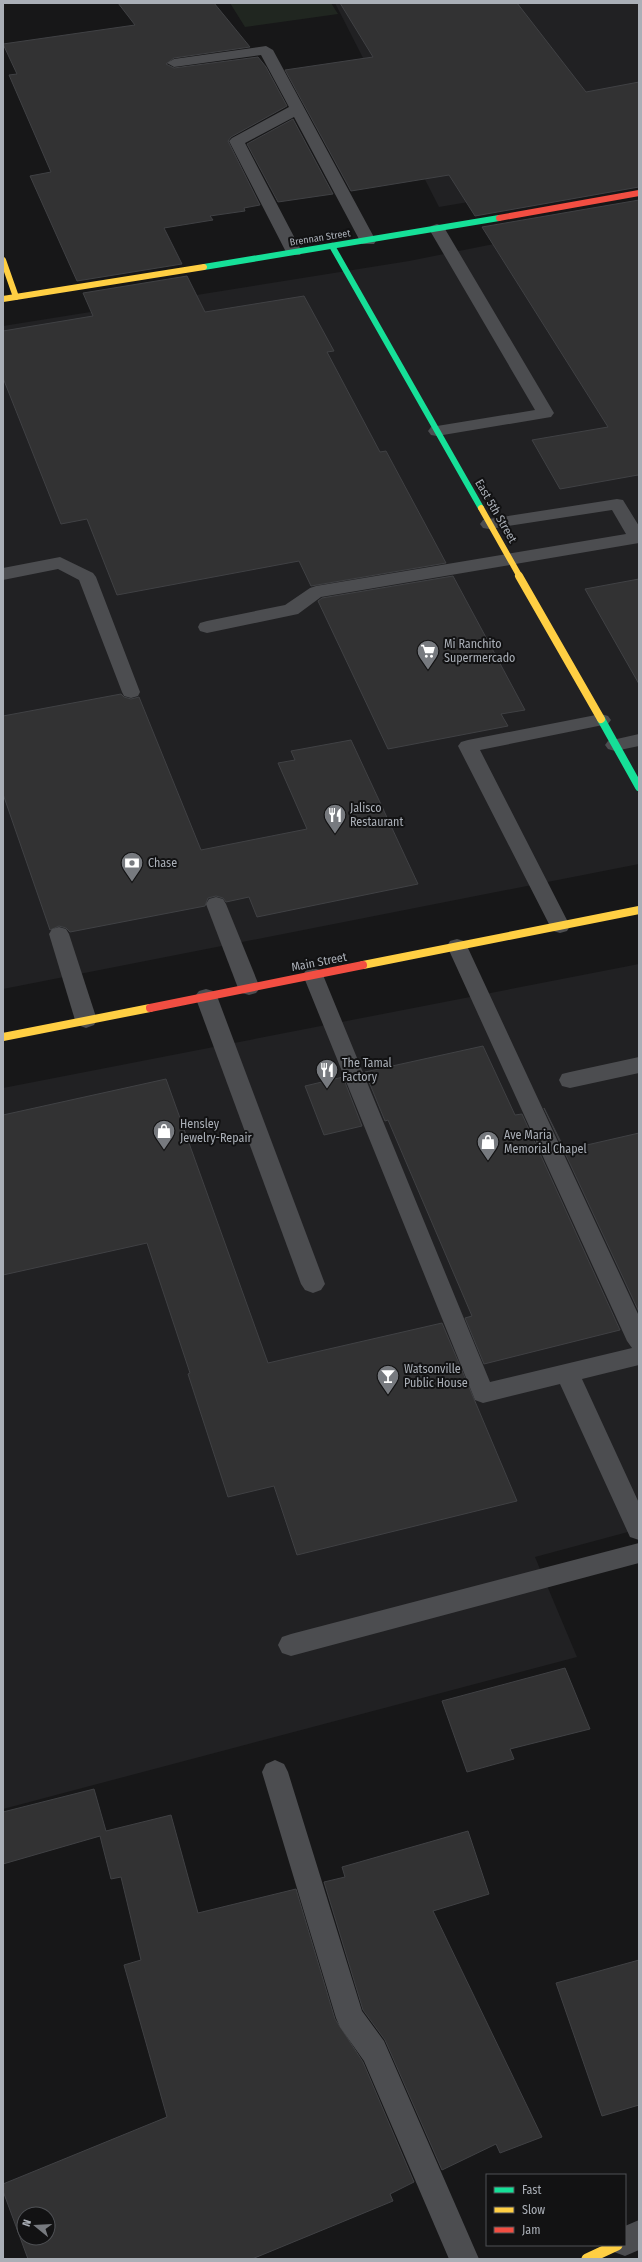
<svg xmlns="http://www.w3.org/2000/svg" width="642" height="2262" font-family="'Fira Sans Condensed',sans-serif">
  <rect width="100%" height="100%" fill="#171718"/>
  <g fill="#212123">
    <path d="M335,3H639V173L439,207Z"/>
    <path d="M639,215V864L3,989V326L409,261Z"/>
    <path d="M639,964V1529L535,1557L577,1657L3,1809V1088Z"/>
  </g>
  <path fill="#202620" d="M230,3H331L338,14L245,27Z"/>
  <g fill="#323233" stroke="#404144" fill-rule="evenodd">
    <path d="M118,3H214L250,47L174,58L166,64L174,68L258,57L266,67L287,106L231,137L228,141L260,205L244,208L245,211L210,216L213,220L164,228L182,264L77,281L30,176L51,172L9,75L17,74L3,44L135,25Z"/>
    <path d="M340,3H517L586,92L639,82V187L475,216L449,175L351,191L285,70L373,57Z"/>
    <path d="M293,119L333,194L278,202L247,144Z"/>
    <path d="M639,200V477L638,475L560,489L532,440L608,427L482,227Z"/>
    <path d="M187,276L205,312L304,296L334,351L327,352L380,452L386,451L446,563L311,586L299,561L117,595L87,519L61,524L3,378V331L93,316L83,293Z"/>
    <path d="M453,576L525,710L501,714L508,726L388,749L318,601L322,598Z"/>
    <path d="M639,579V684L585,589Z"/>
    <path d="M121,694L124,697L131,699L139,697L201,850L307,829L278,763L295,760L291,751L351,740L418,884L257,917L249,897L226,902L223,898L216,896L208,898L205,906L70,932L66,928L59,926L50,930L3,794V716Z"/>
    <path d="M483,1046L515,1115L522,1114L620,1330L484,1364L465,1318L472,1316L388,1120L385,1121L365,1072Z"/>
    <path d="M343,1077L362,1126L324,1135L305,1086Z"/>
    <path d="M166,1079L268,1363L442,1323L517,1501L297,1555L274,1486L228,1497L188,1374L190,1373L147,1243L3,1275V1115Z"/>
    <path d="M544,1108L565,1150L639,1133V1312Z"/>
    <path d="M565,1668L590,1729L510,1749L514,1759L467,1772L442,1701Z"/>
    <path d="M94,1789L106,1831L171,1815L198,1913L296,1889L335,2019L363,2062L414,2182L390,2194L393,2201L252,2259H28L3,2191V2184L167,2117L124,1965L141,1960L121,1877L111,1879L100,1836L3,1864V1812ZM24,2214H48V2238H24Z"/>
    <path d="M468,1831L489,1894L433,1911L542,2137L500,2153L496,2144L442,2170L385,2040L363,2010L324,1882L345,1877L342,1867Z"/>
    <path d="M639,1960V2105L602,2116L556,1983Z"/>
  </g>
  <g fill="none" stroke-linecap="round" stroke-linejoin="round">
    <g fill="#4c4d50" fill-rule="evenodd">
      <path d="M266,46L273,50L376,241L374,244H362L360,241L294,117L245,143L302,252L300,255H288L286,252L229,141L232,138L289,107L261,55L174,67L167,63L174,59Z"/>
      <path d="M437,224L443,226L445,229L554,413L551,417L437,436L431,435L428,431L431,427L437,426L535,410L429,229L431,226Z"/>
      <path d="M617,499L623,500L639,526V543L321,597L298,614L207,633L200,631L198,627L200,623L207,621L285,605L310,588L316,586L626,534L612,510L489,529L483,528L480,524L483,520L489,519Z"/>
      <path d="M60,557L93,573L96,577L140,692L138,696L131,698L124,696L122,692L79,580L58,569L3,580V568Z"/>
      <path d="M601,714L608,716L611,720L608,724L480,750L570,926L567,931L560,933L553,931L550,926L458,746L461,742L468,740Z"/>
      <path d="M639,734V746L615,751L608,749L605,745L608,741Z"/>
      <path d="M216,897L223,899L226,904L260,988L256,993L249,995L242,993L238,988L206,904L209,899Z"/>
      <path d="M59,927L66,929L69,934L97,1020L94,1025L86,1028L78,1025L75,1020L49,934L52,929Z"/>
      <path d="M457,939L464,941L467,946L639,1316V1365L582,1379L639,1503V1540L630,1537L560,1384L483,1403L475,1400L303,975L306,970L313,968L320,970L323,975L490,1382L632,1348L627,1341L447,946L450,941Z"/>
      <path d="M206,989L213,991L217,996L325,1284L321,1290L313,1293L305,1290L301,1284L195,996L199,991Z"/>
      <path d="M639,1057V1073L570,1088L562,1086L559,1080L562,1074L570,1072Z"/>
      <path d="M639,1543V1563L291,1656L282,1653L278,1645L282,1637L291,1634Z"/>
      <path d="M275,1760L284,1764L288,1772L362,2011L384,2041L479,2259H449L364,2061L340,2027L336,2018L262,1772L266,1764Z"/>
    </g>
    <path fill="#4c4d50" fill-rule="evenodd" d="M639,2220V2250L625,2256L614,2252L612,2245H625V2226Z"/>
    <g stroke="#16e098" stroke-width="6">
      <path d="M332,246L481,508"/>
      <path d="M204,267L499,218"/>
    </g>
    <path stroke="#16e098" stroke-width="8" d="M601,719L639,787"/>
    <g stroke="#ffcf43" stroke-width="6">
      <path d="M3,260L16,297"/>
      <path d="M3,299L204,267"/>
      <path d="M481,508L520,577"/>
    </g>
    <g stroke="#ffcf43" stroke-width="8">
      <path d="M519,576L601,719"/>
      <path d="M363,965L639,910"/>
      <path d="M3,1037L150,1008"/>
    </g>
    <path stroke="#ffcf43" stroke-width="11" d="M587,2259L617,2245"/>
    <path stroke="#f24e42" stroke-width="6" d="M499,218L639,193"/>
    <path stroke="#f24e42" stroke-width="8" d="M150,1008L363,965"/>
  </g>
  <defs>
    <g id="supermarket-pin" transform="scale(1.15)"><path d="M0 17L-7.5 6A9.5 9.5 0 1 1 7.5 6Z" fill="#777a7f" stroke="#121213"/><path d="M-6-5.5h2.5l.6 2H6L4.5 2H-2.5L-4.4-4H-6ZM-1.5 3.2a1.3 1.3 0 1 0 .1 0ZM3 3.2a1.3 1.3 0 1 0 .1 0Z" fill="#fff"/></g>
    <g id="restaurant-pin" transform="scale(1.15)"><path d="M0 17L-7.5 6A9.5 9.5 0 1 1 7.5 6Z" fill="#777a7f" stroke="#121213"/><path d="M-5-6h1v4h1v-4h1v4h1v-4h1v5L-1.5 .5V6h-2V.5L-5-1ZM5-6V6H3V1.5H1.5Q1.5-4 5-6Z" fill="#fff"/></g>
    <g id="bank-pin" transform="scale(1.15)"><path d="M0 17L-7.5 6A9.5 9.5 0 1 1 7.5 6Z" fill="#777a7f" stroke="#121213"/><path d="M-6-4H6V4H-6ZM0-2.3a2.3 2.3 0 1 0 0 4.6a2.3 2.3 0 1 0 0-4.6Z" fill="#fff"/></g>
    <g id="shop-pin" transform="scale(1.15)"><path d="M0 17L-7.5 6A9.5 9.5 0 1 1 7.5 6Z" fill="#777a7f" stroke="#121213"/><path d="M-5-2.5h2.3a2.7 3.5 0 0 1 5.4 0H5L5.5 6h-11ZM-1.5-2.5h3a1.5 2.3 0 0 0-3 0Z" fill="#fff"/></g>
    <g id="bar-pin" transform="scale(1.15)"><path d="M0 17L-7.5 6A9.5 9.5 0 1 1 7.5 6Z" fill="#777a7f" stroke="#121213"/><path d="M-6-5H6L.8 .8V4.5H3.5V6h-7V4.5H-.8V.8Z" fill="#fff"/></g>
  </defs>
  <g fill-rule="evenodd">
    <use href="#supermarket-pin" x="428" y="651"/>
    <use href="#restaurant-pin" x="335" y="815"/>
    <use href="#bank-pin" x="132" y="863"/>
    <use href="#restaurant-pin" x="327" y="1070"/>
    <use href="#shop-pin" x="164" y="1131"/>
    <use href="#shop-pin" x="488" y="1142"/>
    <use href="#bar-pin" x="388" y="1376"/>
  </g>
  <g text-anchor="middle" stroke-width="4" stroke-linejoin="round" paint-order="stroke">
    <g font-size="10" fill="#aaafb7" stroke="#121213">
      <text transform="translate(320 237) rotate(-9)" y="4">Brennan Street</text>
    </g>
    <g font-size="12" fill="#aaafb7" stroke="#121213">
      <text transform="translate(496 511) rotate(60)" y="4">East 5th Street</text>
      <text transform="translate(319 962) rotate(-11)" y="4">Main Street</text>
    </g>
    <g font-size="12" fill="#aaafb7" stroke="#121213" text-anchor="start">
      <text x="444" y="648">Mi Ranchito<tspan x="444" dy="14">Supermercado</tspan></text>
      <text x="350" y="812">Jalisco<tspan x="350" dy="14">Restaurant</tspan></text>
      <text x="148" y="867">Chase</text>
      <text x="342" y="1067">The Tamal<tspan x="342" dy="14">Factory</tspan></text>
      <text x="180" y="1128">Hensley<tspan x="180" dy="14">Jewelry-Repair</tspan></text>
      <text x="504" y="1139">Ave Maria<tspan x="504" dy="14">Memorial Chapel</tspan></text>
      <text x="404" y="1373">Watsonville<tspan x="404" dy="14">Public House</tspan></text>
    </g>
  </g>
  <rect width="642" height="2262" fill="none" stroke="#aaafb7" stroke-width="8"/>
  <rect x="486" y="2174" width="140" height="72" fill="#121213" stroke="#4f5155"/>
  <rect x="494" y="2187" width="20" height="6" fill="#16e098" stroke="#4f5155"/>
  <text x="522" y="2194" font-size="12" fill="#aaafb7">Fast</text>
  <rect x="494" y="2207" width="20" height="6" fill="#ffcf43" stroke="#4f5155"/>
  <text x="522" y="2214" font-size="12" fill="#aaafb7">Slow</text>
  <rect x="494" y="2227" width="20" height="6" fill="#f24e42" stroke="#4f5155"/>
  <text x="522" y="2234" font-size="12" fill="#aaafb7">Jam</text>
  <g transform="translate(36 2226) rotate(288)"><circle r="19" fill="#121213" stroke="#4f5155"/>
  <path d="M0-3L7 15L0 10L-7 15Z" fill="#777a7f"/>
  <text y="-6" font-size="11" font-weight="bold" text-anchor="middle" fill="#aaafb7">N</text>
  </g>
</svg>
